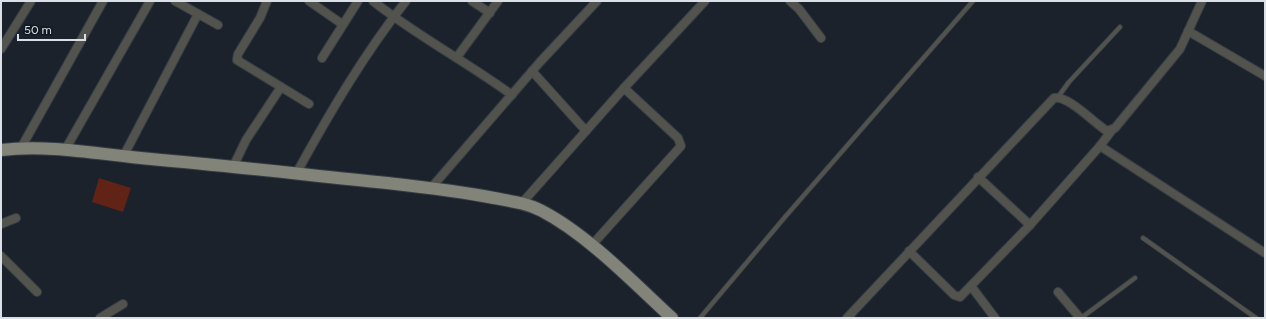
<svg xmlns="http://www.w3.org/2000/svg" width="1266" height="319" font-family="Figtree,sans-serif">
  <rect width="100%" height="100%" fill="#1b222b"/>
  <path fill="#602316" d="M99,178L131,188L123,212L92,202Z"/>
  <g fill="none" stroke-linecap="round" stroke-linejoin="round">
    <g stroke="#363d45" stroke-width="5.5">
      <g id="service">
        <path d="M1058,97L1069,82L1120,27"/>
        <path d="M1143,238L1256,318"/>
        <path d="M700,318L785,217L973,1"/>
        <path d="M1081,318L1135,278"/>
      </g>
    </g>
    <g stroke="#363d45" stroke-width="10">
      <g id="minor">
        <path d="M175,1L218,25"/>
        <path d="M267,1L260,18L238,54L237,60L309,104"/>
        <path d="M309,1L342,24"/>
        <path d="M373,1C417,36 467,62 512,95"/>
        <path d="M472,1L490,13"/>
        <path d="M790,1L799,9L821,38"/>
        <path d="M1188,31L1265,76"/>
        <path d="M1,49L31,1"/>
        <path d="M457,57L498,1"/>
        <path d="M322,58L358,1"/>
        <path d="M532,71L586,131"/>
        <path d="M1100,146L1265,253"/>
        <path d="M21,148L103,1"/>
        <path d="M65,150L150,1"/>
        <path d="M123,157L198,14"/>
        <path d="M233,167L246,140L281,87"/>
        <path d="M296,174C329,114 364,54 406,1"/>
        <path d="M978,177L1030,225"/>
        <path d="M431,188L540,62L597,1"/>
        <path d="M522,203L624,88L705,1"/>
        <path d="M1,224L16,218"/>
        <path d="M591,246L681,146L678,138L624,88"/>
        <path d="M909,251L954,295L960,297L1030,225L1100,146L1112,130"/>
        <path d="M1,256L37,292"/>
        <path d="M971,286L995,318"/>
        <path d="M1058,292L1080,318"/>
        <path d="M100,318L123,304"/>
        <path d="M847,318L1054,98C1068,95 1094,123 1107,131L1115,128L1180,49L1202,1"/>
      </g>
    </g>
    <g stroke="#363d45" stroke-width="14">
      <path id="primary" d="M1,150C51,144 102,155 151,159C230,166 308,175 387,183C423,187 459,191 494,198C510,201 527,203 542,211C588,235 634,283 672,318"/>
    </g>
    <use href="#service" stroke="#52534d" stroke-width="4"/>
    <use href="#minor" stroke="#52534d" stroke-width="8"/>
    <use href="#primary" stroke="#828479" stroke-width="12"/>
  </g>
  <rect width="1266" height="319" fill="none" stroke="#dbe0e6" stroke-width="4"/>
  <path d="M18 34v6h67v-6" fill="none" stroke="#dbe0e6" stroke-width="2"/>
  <text x="24" y="34" font-size="12" fill="#dbe0e6" stroke="#121821" stroke-width="3" paint-order="stroke">50 m</text>
</svg>
